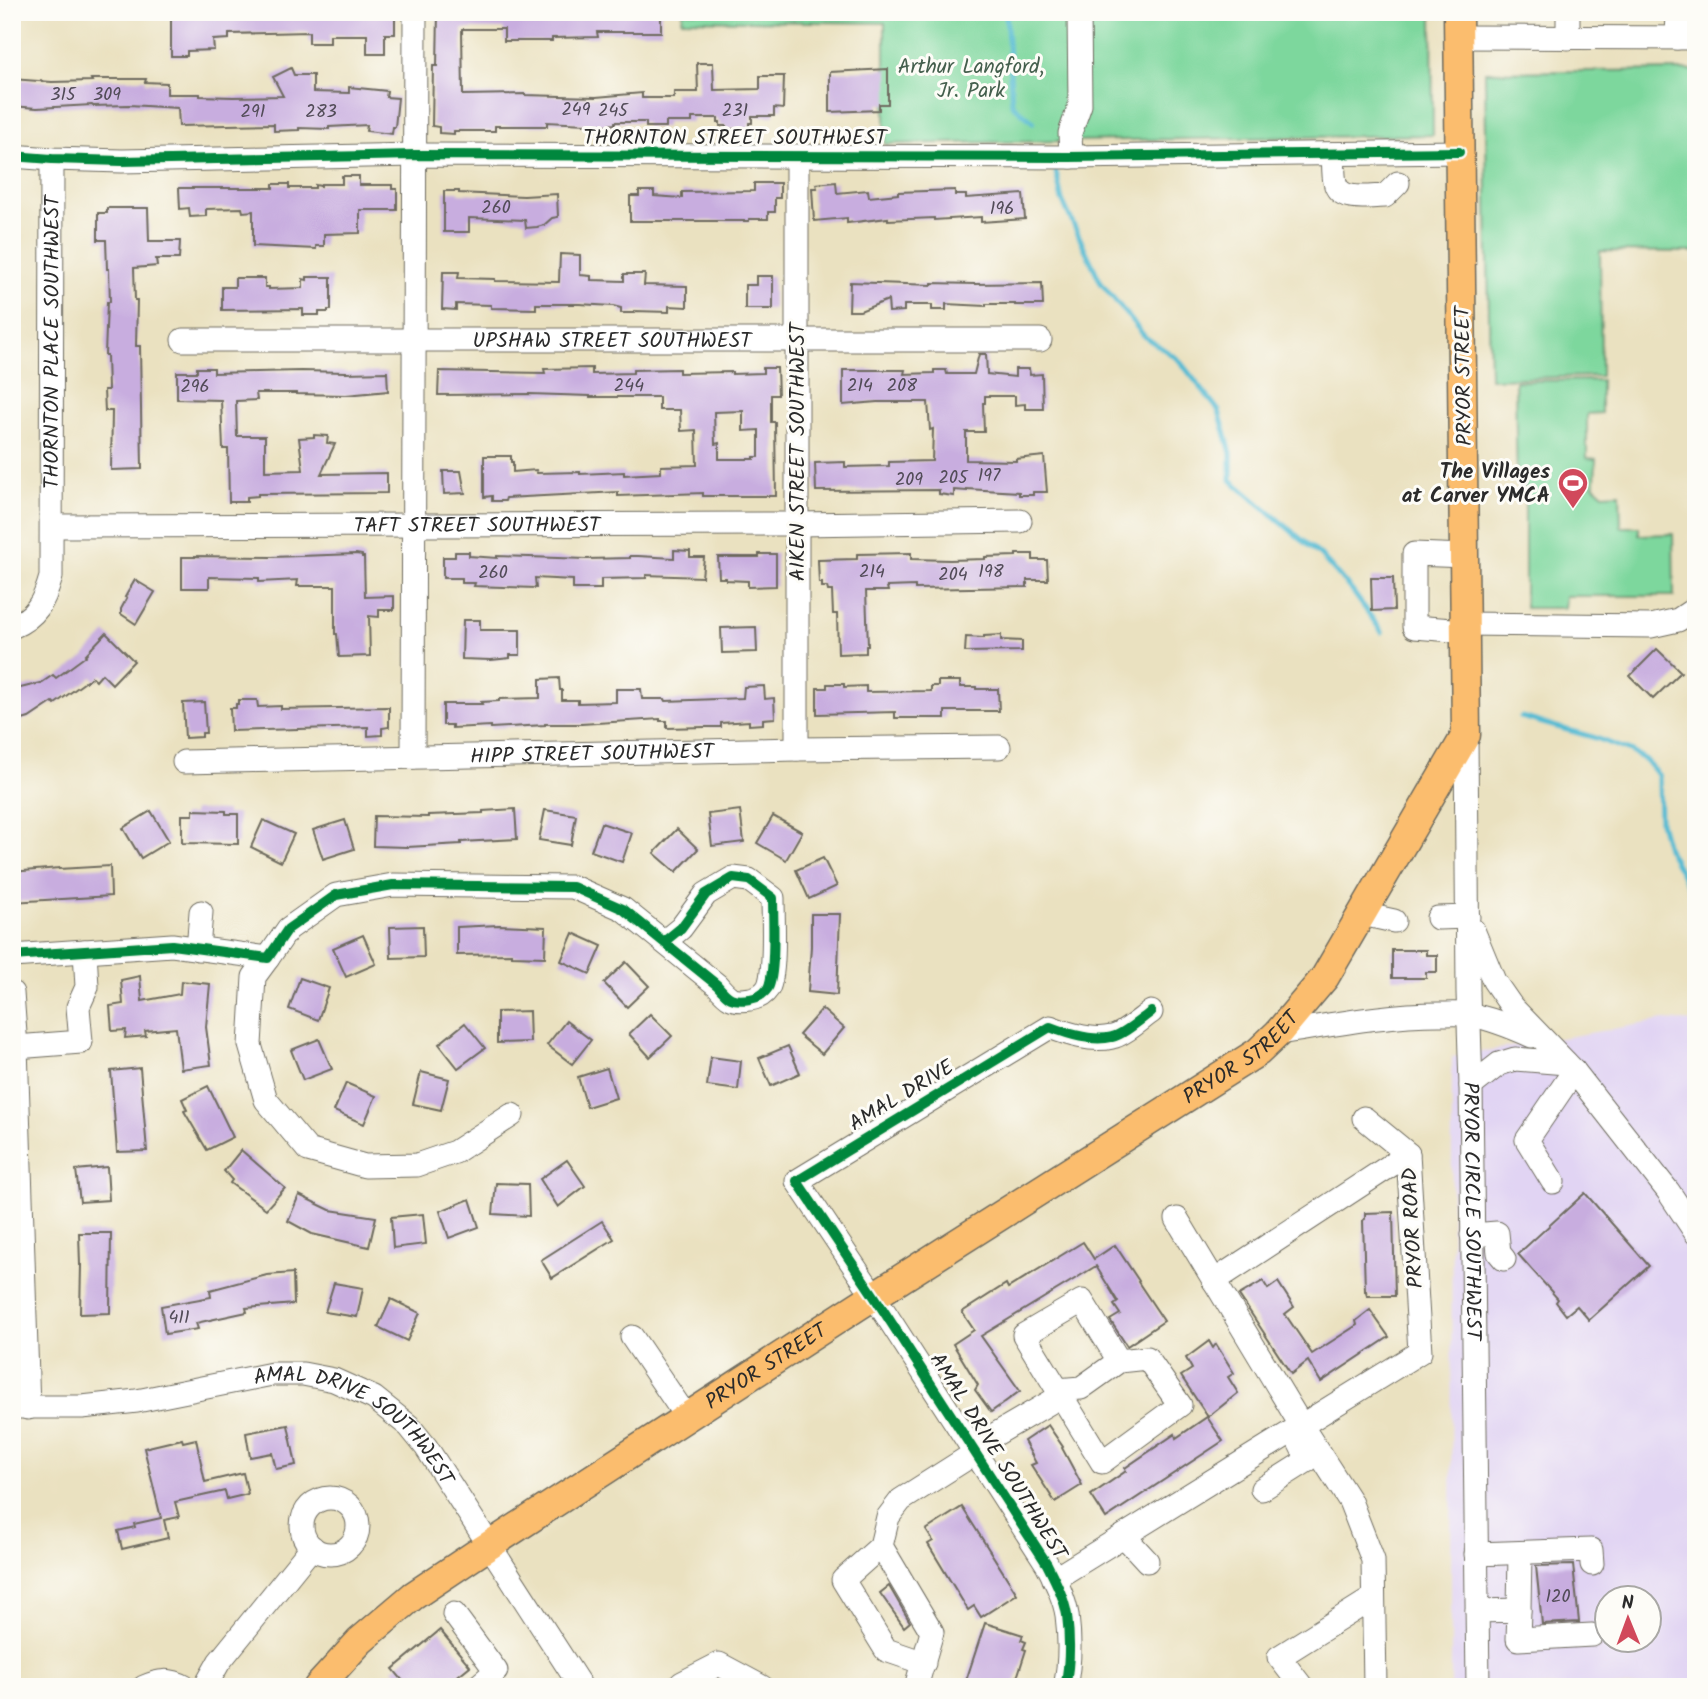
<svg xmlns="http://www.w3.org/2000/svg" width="1708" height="1699" font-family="Kalam,sans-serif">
  <rect width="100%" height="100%" fill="#fdfcf7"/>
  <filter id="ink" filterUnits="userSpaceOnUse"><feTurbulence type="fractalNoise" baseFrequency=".0143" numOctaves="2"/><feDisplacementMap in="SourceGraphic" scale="14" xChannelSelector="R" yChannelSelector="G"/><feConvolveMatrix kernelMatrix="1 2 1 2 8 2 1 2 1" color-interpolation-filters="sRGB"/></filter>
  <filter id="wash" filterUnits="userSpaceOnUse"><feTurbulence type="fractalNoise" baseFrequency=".00686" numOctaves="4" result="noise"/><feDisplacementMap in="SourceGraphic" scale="28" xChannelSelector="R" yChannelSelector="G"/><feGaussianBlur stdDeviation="1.57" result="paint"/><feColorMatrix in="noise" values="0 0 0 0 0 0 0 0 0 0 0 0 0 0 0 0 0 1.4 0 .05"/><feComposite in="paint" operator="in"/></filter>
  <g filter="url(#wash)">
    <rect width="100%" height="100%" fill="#eae1c0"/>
    <path fill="#e1d4f3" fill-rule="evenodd" d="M1664,1020L1696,1022V1687H1451L1452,1057ZM1606,1598H1648V1640H1606Z"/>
    <g fill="#7dd79d" stroke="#548164" stroke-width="2">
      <path d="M683,12H1432L1433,135L885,144V23L682,20Z"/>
      <path d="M1696,70V252L1600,251L1601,376L1490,379L1485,72Z"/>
      <path d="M1601,380V413L1587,414V458L1596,459L1595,482L1593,485L1603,494L1620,493L1621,527H1639V535L1673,534L1674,596H1565L1564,608H1525V485L1517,484L1515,381Z"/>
    </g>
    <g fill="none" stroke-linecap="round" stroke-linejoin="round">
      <g stroke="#55bbd3" stroke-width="5">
        <path d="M1006,12L1012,104L1033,122"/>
        <path d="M1056,172L1062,200L1101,283L1145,337L1178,359L1219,411L1231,453V480L1321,556L1353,592L1382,632"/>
        <path d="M1521,717L1596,738L1630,751L1646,760L1659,776L1660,822L1667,848L1696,900"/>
      </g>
    </g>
    <g id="blocks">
      <g fill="#c8addf" fill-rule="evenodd">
        <path d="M171,12H395V34H385V54H367V35H330V43H309V32L229,34V39L213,40L214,50L187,51V56H171Z"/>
        <path d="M438,12H661V32H597L598,37L552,38V41H504V29H462L463,95L525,94V95L596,97L642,93V98H674V92H698L697,63H713L714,90L760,89V76H784L783,109L774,108V116H752V123H749V129H726V126H720V122H718V118H692V122H666V127H646V122H615V124L606,125L547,122V126H495V131H454V134L439,133V127L432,126L433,66H437Z"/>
        <path d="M291,68L294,75H313V92L349,93V87L387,91L386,97L398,98L395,127H393L392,134L366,131L367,125L329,127V129L299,128V130L274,131V124L179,126L178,108L129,105L93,106L92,105L37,108L12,106V79L52,82L92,81L91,79H146L145,82L167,83V94H200V96L233,97L283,96L273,77Z"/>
        <path d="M888,69V104H879V110L830,112V72Z"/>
        <path d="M342,176H359V185H392V189H397V210H360V233L324,234V246H316V249L253,246V211L243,212L242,208L206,209V216L190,217L189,208L180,209L179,188H273V184H289V188H315V185L321,186V184H342Z"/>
        <path d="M836,182L837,193L868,190L869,197L898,194V192L955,190V195H966V198L1023,194L1025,219L981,222V217L934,220V218L888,220V218L847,223V218L814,221L812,188H817L816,184Z"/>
        <path d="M754,183H780V198H775V212H768V219H749V221H630V196H639V191H654V196L682,198V192L754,191Z"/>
        <path d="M444,191H459V193L524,196L557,194L558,217L552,218L544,225L537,227L526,228L525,220L469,218V232H444Z"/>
        <path d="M107,208H148L149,241H180L179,259H156L157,266L134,268L135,300H137L136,346H140L142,469L111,470L112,411H105L104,390H108L107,355H105L107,302H110L109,269H107L106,240H98V213H107Z"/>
        <path d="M560,254L580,255V275L591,276V280L624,281V274H645L644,285L687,286V307L669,306V312L634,311V313H621V308L613,306L579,304H536V309L491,308V305L456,304V310L442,309L443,272H459L458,278L495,279V281L559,282Z"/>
        <path d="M756,276H773V309H745V285H756Z"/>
        <path d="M307,277H331V310H328V312H319V315H303V309L222,310V287H235V278H265V287H269V289L303,288V279L307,280Z"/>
        <path d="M850,282L932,285V283L974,284L1042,283L1043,305H1015V304H986V306L946,304V310H932V305H904V311L889,312L888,300L860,311H849Z"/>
        <path d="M979,354H986L987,374L1015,377V369H1029L1030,375L1042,374L1043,409H1025V404L1015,405V396H985V403H983L984,432H966V460L1016,461V459L1044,456L1047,492H1033V495H1019V492L967,489V491L954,490V496L939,494V490L816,491L815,463L845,462V467L889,466V462L932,461L933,429L930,430L928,402H877L843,405V370H905L904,374L934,373V370H946L947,374H974Z"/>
        <path d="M197,368H214V373L301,371L346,372V373L387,372L388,391L346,395L296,394V393H256L257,400L236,401L237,436H265V471L303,470L299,438L314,437V435L328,436L327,443L335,444L321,474L387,473V493L258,494V496L247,497V502H229L228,449H223L221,400L177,399V372H197Z"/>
        <path d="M592,368V374L633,373V370L679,369V373L732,372V374L763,373V368H777L778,395H771V422H775L776,496H703V493L618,496V492L506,498L505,501H492V496L484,497V456H511V462H513V472L536,470L537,473L580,472V474L624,472V475L661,473V466L697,465L696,430L681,431L680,410H659V397H590V396L530,394L438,395L439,371L545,373L544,369ZM743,411V431L759,430V457H754V459H719V443L715,444L714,412Z"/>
        <path d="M443,471H461L465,493L444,494Z"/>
        <path d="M674,550L690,551V557H704L702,577L646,575V578L601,579V589H573V580L535,578L536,588L474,586L475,583H462V578H443V557H455V552H469V556L497,558V556L586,559L630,558V556H638L674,558Z"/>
        <path d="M911,553V559L950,560L985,559V557L1016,556V554H1033V560H1047L1048,580H1027V587L915,589V586L887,587L888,591H866L868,646H866V653L838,654L837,614H833L832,591H828L827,587H822V583H819L818,560L857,559V554Z"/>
        <path d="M356,554L362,555V557H364L365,597L394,596V610H379V617L369,616L370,656L339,657L337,634H335V586H297L298,580L259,582V578L209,577V588H182V557H195V556L272,557Z"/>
        <path d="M759,554H776V586L748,587V581L726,580V578H719L718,557H759Z"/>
        <path d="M1371,578H1393L1394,610L1372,611Z"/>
        <path d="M135,580L155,592L136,624L121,614V609L127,598L125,597Z"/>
        <path d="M463,620H480V630H520V655H510V658L491,660L462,659Z"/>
        <path d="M756,627L757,652L722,653L721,628Z"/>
        <path d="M106,633L134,661L112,684L102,674L96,681L92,677L55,704L53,702L29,718L12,723V690L41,683L53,675L56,678L86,656L85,655Z"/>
        <path d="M1001,635V640L1022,641V651L965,652L966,637L984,638V636Z"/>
        <path d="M1657,649L1681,672L1653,699L1630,676Z"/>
        <path d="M559,678L560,690H562V700H578V703L616,702V689H641L642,699H665L666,701L743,698L744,687L764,686L765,699L774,698L775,718L763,719V724L749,725V721L721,723V727H705L667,728V721H660V719L581,724H545V725L491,728V726L452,728V725H443V704H482L481,702L499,701V699L540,698V679Z"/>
        <path d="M938,681H960V687H976V689H998L999,711H945V718H895V712L817,714V688H827V684H844V687L866,686V692L931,691V686H938Z"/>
        <path d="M238,700H257L258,707L281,706V709L389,707V727L382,728V735L368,736V727L231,731L230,708H236V704H238Z"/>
        <path d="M204,702L206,733H202V737L185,738L183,703Z"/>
        <path d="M515,809L517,839L461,842V844L407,847L373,846L374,816L428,817V815L483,813V811Z"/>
        <path d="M193,810L226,811V814H238V844L182,843V815H193Z"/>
        <path d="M545,810L576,815L571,845L539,840Z"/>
        <path d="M740,810L744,842L712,846L708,814Z"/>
        <path d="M151,811L169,841L141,858L123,828Z"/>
        <path d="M773,816L802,832L786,860L757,843Z"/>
        <path d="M263,820L294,834L281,862L251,847Z"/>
        <path d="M345,820L354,849L323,859L313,830Z"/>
        <path d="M601,823L632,833L622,862L591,851Z"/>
        <path d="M677,829L698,849L676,872L654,853Z"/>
        <path d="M823,858L837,886L809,899L796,870Z"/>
        <path d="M110,866L111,896L12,902V872L59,868V869Z"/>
        <path d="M811,914H840L837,995L808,992L811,946Z"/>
        <path d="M499,925L546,927L545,957L512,956V954L457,955V927Z"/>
        <path d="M423,926L424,957L391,958L390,927Z"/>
        <path d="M573,933L602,946L590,974L561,961Z"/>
        <path d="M363,935L376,964L346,977L333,948Z"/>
        <path d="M1392,950H1426V955H1437V972H1426V978H1392Z"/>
        <path d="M626,962L649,986L627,1007L604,983Z"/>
        <path d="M140,976L142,1001L180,994L181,981L210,984L206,1027L211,1065L181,1069L176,1028L145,1031L146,1036L125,1038L126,1030L112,1031L110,1006L123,1004L121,980Z"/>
        <path d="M300,978L329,988L318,1020L289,1009Z"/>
        <path d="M822,1009L844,1028L822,1054L799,1035Z"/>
        <path d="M529,1011L530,1042L497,1043V1012Z"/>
        <path d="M650,1014L672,1036L650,1057L629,1034Z"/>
        <path d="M566,1021L591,1040L572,1064L547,1045Z"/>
        <path d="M465,1023L485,1048L458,1068L439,1044Z"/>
        <path d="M319,1039L332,1069L303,1080L291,1050Z"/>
        <path d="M788,1046L800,1073L771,1086L759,1058Z"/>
        <path d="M711,1057L741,1061L738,1090L707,1086Z"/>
        <path d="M140,1068L147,1151L117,1152L111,1071Z"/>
        <path d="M607,1068L616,1098L587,1107L578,1077Z"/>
        <path d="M421,1072L449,1079L441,1110L413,1104Z"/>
        <path d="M346,1083L376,1096L364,1124L334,1111Z"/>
        <path d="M208,1086L233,1137L207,1150L184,1111L187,1110L182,1099Z"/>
        <path d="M241,1150L285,1188L266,1209L230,1183L232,1180L224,1171Z"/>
        <path d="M567,1160L585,1186L558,1207L540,1179Z"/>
        <path d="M107,1167L109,1200L80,1202L76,1170Z"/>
        <path d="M496,1183L528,1184L529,1216L493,1214Z"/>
        <path d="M1585,1193L1649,1266L1589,1320L1577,1306L1566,1315L1556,1302L1558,1299L1518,1254Z"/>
        <path d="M299,1195L330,1210L376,1217L369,1247L312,1234L288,1221Z"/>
        <path d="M470,1199L479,1227L449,1238L440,1211Z"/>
        <path d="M1393,1212L1395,1296H1367L1366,1291H1365L1363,1220L1365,1219V1213Z"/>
        <path d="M423,1214L426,1244L393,1248L391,1217Z"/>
        <path d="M602,1221L614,1239L552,1278L541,1260Z"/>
        <path d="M79,1233H111L110,1313L80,1314L81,1265H80Z"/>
        <path d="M1083,1242L1094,1259L1115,1245L1139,1281L1138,1282L1164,1321L1127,1346L1110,1320L1120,1314L1114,1305L1118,1302L1096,1266L981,1336L1020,1391L991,1412L975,1390L978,1385L953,1344L974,1330L962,1312L1006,1284L1008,1288Z"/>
        <path d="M293,1273L294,1304L246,1308L247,1312L196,1323L198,1329L165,1334L161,1306L211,1297L210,1290L267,1275Z"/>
        <path d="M1263,1281L1268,1289L1278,1282L1294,1307L1285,1314L1312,1354L1357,1325L1356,1321L1370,1310L1389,1337L1321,1382L1308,1361L1291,1374L1239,1295Z"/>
        <path d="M334,1283L363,1288L357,1317L325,1312Z"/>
        <path d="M391,1299L420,1313L407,1341L378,1327Z"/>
        <path d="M1209,1341L1213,1348L1216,1344L1234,1373L1228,1377L1238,1393L1208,1417L1181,1376L1192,1369L1186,1358Z"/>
        <path d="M1207,1417L1223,1441L1106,1518L1091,1495L1126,1471L1125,1468L1175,1434L1176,1438Z"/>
        <path d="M288,1425L296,1465L276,1469L272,1453L250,1457L246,1433Z"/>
        <path d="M1048,1425L1063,1447L1062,1448L1082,1485L1055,1502L1031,1465L1036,1463L1024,1441Z"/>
        <path d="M182,1439L183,1442L196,1439L205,1482L243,1473L248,1494L227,1499L225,1491L175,1502L179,1517L164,1520L168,1538L122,1549L118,1531L135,1527L134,1524L161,1518L144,1448Z"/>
        <path d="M962,1507L1017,1594L981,1617L974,1606L968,1610L928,1544L933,1541L926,1530Z"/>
        <path d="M1573,1565L1579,1622L1542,1624L1536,1566Z"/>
        <path d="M889,1586L910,1622L904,1627L880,1593Z"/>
        <path d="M985,1623L1023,1635L1021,1640L1026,1642L1023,1649L1026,1650L1014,1687H964Z"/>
        <path d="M440,1630L470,1666L444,1687H408L393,1669Z"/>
      </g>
    </g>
  </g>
  <g filter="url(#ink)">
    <use href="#blocks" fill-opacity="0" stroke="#6e6b5f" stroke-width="2"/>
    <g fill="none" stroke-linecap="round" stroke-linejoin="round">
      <g stroke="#6e6b5f" stroke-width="25">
        <g id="minor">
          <path d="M1568,12V38"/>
          <path d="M1458,37L1696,38"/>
          <path d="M1677,38L1678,12"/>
          <path d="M1333,154C1334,163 1333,173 1335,182C1339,203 1370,196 1385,196L1398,183"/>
          <path d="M12,156L52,159L122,161L415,155L1069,157L1459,152"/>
          <path d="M1071,157L1070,133L1080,105L1079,12"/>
          <path id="s1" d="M183,340H1040"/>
          <path id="s2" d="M52,526L797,524L1020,521"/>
          <path d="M1465,556L1414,554V627L1465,631"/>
          <path d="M1465,624L1651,626L1678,620L1696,608"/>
          <path id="s3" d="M12,627C36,617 44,602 51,577L52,159"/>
          <path id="s4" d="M1466,735L1468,992L1471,1086L1478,1687"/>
          <path d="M797,749V156"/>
          <path d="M413,757L415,12"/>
          <path id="s5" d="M184,762L797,749L999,747"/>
          <path d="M1362,914L1394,921"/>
          <path d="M1438,918L1468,917"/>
          <path d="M1473,930L1494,981L1512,1007L1574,1071L1668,1191L1696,1233"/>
          <path d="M198,949L201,912"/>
          <path d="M12,956L172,945L268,958L288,929L336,895L393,885L573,887L623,909L717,985C728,998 732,1002 750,999C757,998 764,994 768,988C776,973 773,917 773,898L749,880L733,878L706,894L681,928L665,941"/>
          <path d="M268,958L254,977L250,1045L266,1100L308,1150L365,1166L417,1165L455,1152L512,1115"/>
          <path d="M12,993L16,1047L28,1408"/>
          <path d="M1278,1033C1331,1025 1385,1014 1439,1014C1449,1014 1461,1013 1471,1015C1493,1019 1512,1027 1532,1036"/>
          <path d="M16,1047L81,1042L78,1007L87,987L85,951"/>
          <path d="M1471,1086L1499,1064L1515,1059L1566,1063"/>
          <path d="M1364,1118L1408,1154"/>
          <path d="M1553,1182L1527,1140L1574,1071"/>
          <path d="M1177,1219L1301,1425L1350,1501L1373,1560L1375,1687"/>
          <path d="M1472,1235L1497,1233L1499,1253L1504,1259"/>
          <path d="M632,1337L687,1418"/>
          <path d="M1057,1390L1081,1388L1119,1361L1147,1358L1180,1405L1102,1462L1024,1335L1082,1301L1119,1361"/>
          <path id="s6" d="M12,1407H82L137,1401L272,1374H303L334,1380L374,1398L409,1426L426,1447L581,1687"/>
          <path d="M972,1448L1061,1396"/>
          <path d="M1262,1489L1308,1460L1296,1436"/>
          <circle cx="330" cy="1526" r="28"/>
          <path d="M1124,1536L1147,1561"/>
          <path d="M881,1546L843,1580L886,1650L924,1663"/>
          <path d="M1476,1554L1591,1550L1592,1564"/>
          <path d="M1054,1579L1420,1352L1408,1154L1214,1281"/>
          <path d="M1519,1610L1520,1553"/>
          <path d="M1477,1611L1519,1610L1518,1639L1592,1635"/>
          <path d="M454,1614L496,1671L477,1687"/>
          <path d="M144,1687C159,1680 170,1679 185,1687"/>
          <path d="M205,1687L219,1662L312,1547"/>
          <path d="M678,1687L682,1683L719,1664L762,1687"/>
          <path d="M916,1687L932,1632L881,1546L888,1517L901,1500L975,1453"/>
          <path d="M1065,1687C1070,1664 1070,1639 1067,1615C1064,1597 1055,1580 1047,1564L874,1296L797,1181L1050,1027C1068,1034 1092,1042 1112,1037C1123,1035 1141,1019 1151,1012"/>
          <path d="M1302,1687L1279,1657L1373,1598"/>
        </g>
      </g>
      <g stroke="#6e6b5f" stroke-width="31">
        <g id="major">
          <path id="s7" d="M318,1687L360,1641L413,1596L476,1554L858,1306L1258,1052L1278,1033L1325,977L1466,735L1458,12"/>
        </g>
      </g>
      <use href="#minor" stroke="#fff" stroke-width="23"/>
      <use href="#major" stroke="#fbbd6e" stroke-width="28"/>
      <g stroke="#fdfcf7" stroke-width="15">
        <g id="cycleway">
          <path d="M12,156L52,159L122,161L415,155L1069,157L1459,152"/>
          <path d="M12,956L172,945L268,958L288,929L336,895L393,885L573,887L623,909L717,985C728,998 732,1002 750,999C757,998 764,994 768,988C776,973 773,917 773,898L749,880L733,878L706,894L681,928L665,941"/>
          <path d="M1065,1687C1070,1664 1070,1639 1067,1615C1064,1597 1055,1580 1047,1564L874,1296L797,1181L1050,1027C1068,1034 1092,1042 1112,1037C1123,1035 1141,1019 1151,1012"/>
        </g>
      </g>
      <use href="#cycleway" stroke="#00873e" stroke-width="10"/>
    </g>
  </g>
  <defs>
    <g id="stadium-pin" transform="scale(1.575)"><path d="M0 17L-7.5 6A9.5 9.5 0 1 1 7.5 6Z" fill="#d1495b" stroke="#fdfcf7"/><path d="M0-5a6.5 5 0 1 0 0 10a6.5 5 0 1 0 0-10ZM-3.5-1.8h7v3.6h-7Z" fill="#fff"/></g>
  </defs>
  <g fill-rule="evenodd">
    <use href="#stadium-pin" x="1573" y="483"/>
  </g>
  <g text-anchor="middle" stroke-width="6" stroke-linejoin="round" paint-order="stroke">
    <g font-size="18" fill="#524c58">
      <text x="63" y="100">315</text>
      <text x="107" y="100">309</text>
      <text x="576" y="115">249</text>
      <text x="613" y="116">245</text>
      <text x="735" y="116">231</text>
      <text x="253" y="117">291</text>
      <text x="321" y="117">283</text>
      <text x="496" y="213">260</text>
      <text x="1002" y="214">196</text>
      <text x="629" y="391">244</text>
      <text x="860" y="391">214</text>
      <text x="902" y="391">208</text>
      <text x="195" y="392">296</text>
      <text x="989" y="481">197</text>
      <text x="953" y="483">205</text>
      <text x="909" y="485">209</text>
      <text x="872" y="577">214</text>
      <text x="991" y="577">198</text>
      <text x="493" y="578">260</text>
      <text x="953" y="580">204</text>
      <text x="179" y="1323">411</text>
      <text x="1558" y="1602">120</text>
    </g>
    <g font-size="21" fill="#445f4d" stroke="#fdfcf7">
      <text x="971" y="73">Arthur Langford,<tspan x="971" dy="24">Jr. Park</tspan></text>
    </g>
    <g font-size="21" fill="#2b2b2b" stroke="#fdfcf7">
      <text x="735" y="144">THORNTON STREET SOUTHWEST</text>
      <text dy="7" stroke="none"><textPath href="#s1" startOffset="429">UPSHAW STREET SOUTHWEST</textPath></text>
      <text dy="7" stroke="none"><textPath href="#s3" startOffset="301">THORNTON PLACE SOUTHWEST</textPath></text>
      <text transform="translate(1463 376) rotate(-91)" y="7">PRYOR STREET</text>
      <text transform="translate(797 452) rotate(-90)" y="7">AIKEN STREET SOUTHWEST</text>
      <text dy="7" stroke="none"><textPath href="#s2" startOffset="425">TAFT STREET SOUTHWEST</textPath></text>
      <text dy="7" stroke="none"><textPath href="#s5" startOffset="408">HIPP STREET SOUTHWEST</textPath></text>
      <text dy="7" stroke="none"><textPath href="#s7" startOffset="1120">PRYOR STREET</textPath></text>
      <text transform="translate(901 1095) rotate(-31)" y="7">AMAL DRIVE</text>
      <text dy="7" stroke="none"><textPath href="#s4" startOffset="476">PRYOR CIRCLE SOUTHWEST</textPath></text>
      <text transform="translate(1412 1228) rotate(-93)" y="7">PRYOR ROAD</text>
      <text dy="7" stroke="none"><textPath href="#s7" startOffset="553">PRYOR STREET</textPath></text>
      <text dy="7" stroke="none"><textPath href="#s6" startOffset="364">AMAL DRIVE SOUTHWEST</textPath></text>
      <text transform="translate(999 1456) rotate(58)" y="7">AMAL DRIVE SOUTHWEST</text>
    </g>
    <g font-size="21" font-weight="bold" fill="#2b2b2b" stroke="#fdfcf7" text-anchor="end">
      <text x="1550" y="478">The Villages<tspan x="1550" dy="24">at Carver YMCA</tspan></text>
    </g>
  </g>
  <rect width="1708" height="1699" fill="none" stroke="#fdfcf7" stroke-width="42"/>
  <g transform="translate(1628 1619) rotate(359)"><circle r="33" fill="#fdfcf7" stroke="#a9a8a5" stroke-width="2"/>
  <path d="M0-5L12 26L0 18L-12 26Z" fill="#d1495b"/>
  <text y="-10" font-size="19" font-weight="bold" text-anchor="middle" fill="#2b2b2b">N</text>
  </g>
</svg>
